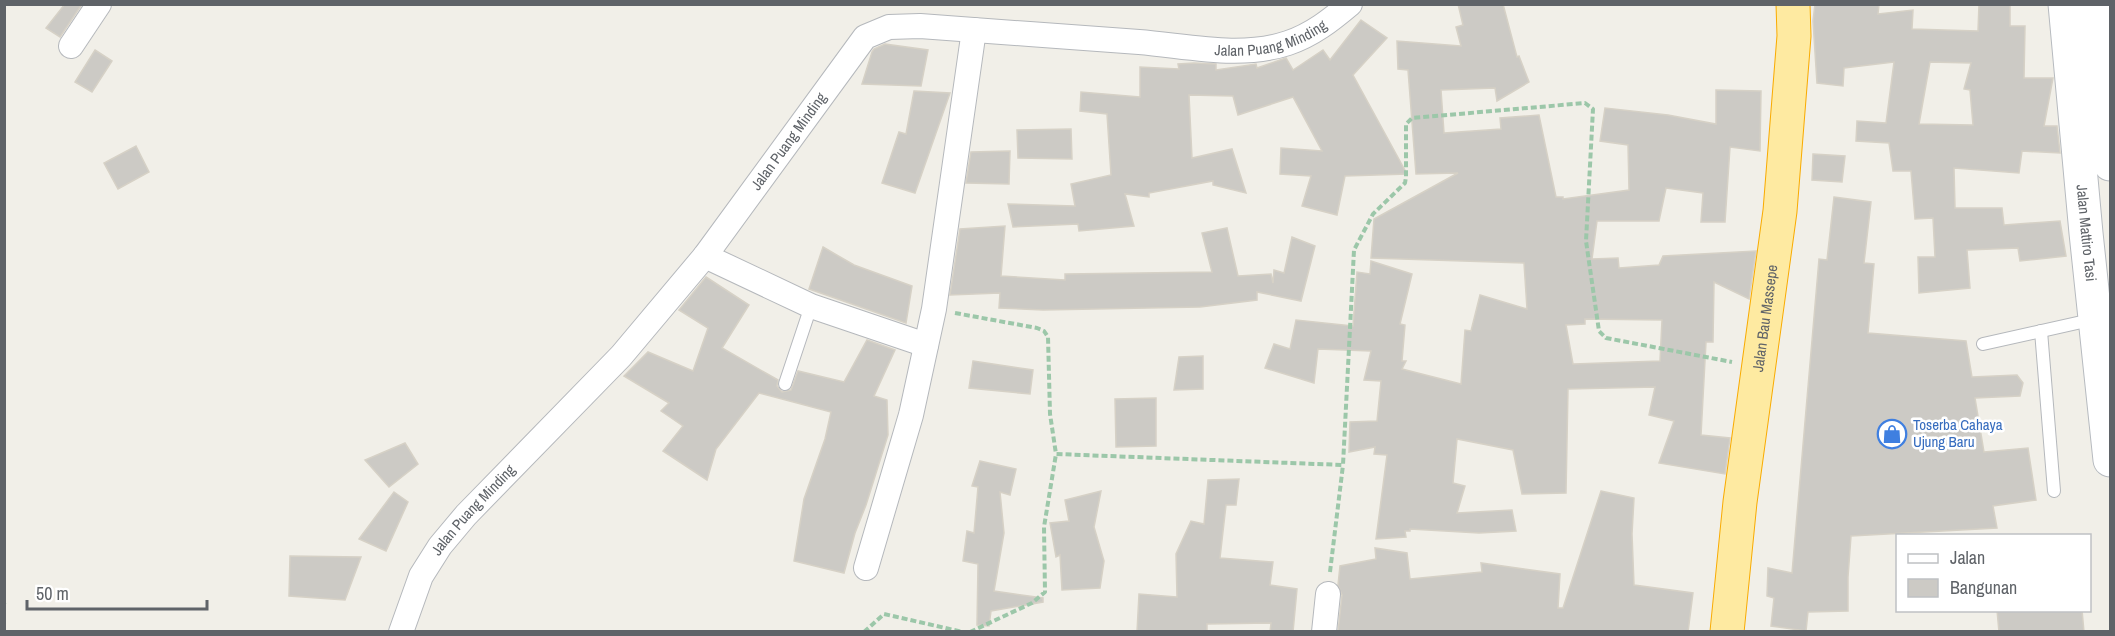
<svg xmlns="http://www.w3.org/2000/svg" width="2115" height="636" font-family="'Archivo Narrow',sans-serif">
  <rect width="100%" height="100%" fill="#f1efe8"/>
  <g fill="#cccac5" stroke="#d6d1c6" stroke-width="1.5" fill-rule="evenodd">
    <path d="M65,4H82L60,37L46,28Z"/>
    <path d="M1458,4H1503L1517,57L1519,56L1529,82L1497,101L1495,88L1441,90L1444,133L1501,129L1500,118L1539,115L1556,197H1563V199L1629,190L1628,145L1600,141L1605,108L1668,115L1716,124V90L1761,91L1760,151L1730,147L1725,222H1701L1703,193L1666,188L1659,221H1597L1592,259L1618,258L1619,268L1659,265L1663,256L1756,251L1749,299L1714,282L1713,342H1706L1701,435L1730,438L1725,474L1659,463L1674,421L1649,415L1655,387L1568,389L1566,493L1522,494L1513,450L1457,439L1453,483L1465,486L1457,513L1512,510L1516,531L1479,533L1410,529V531H1405L1406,537L1376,539L1387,455L1374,454L1375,447L1349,452L1350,422L1377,421L1381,381L1364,380L1371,351L1318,349L1314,383L1265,368L1274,344L1290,349L1296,320L1353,326L1357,272L1370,274L1371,261L1412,274L1400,324L1405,325L1402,361H1406L1402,369L1461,384L1465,330L1471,331L1480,295L1527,309L1524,263L1371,258L1374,219L1458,173L1416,174L1408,70L1398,69L1397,41L1461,46L1456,27L1463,25ZM1585,319L1662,320L1660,361L1573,364L1566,325L1585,324Z"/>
    <path d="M1815,4H1879L1878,14L1913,10L1912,29L1978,31L1979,4H2010V26H2025L2024,78H2053L2044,126H2057L2060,153L2022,151L2019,173L1954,168L1955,208H2002L2004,225L2060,221L2066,256L2020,261L2018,248L1967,250L1970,288L1919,293L1918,257H1935L1933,218L1915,219L1911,171H1893L1889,143L1856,141L1857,121L1886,123L1894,62L1844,68L1843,86L1817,83L1813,21ZM1930,62L1971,63L1964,89L1970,90L1973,125L1919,124Z"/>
    <path d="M1361,20L1387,38L1353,75L1407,174L1345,176L1337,215L1302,206L1311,176L1280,174L1281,148L1322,151L1293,97L1238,115L1233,96L1189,95L1192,158L1232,149L1246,193L1213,185V181L1149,193V197L1125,194L1134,226L1079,231L1078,224L1013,227L1008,204L1075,206L1071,184L1111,175L1107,114L1080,111L1081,92L1140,97V67L1179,69L1178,64L1194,63L1216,64V70L1256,64L1257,68L1286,58L1293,70L1323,50L1330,60Z"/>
    <path d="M885,44L928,50L921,86L862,84L872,52L874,49Z"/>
    <path d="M95,50L112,61L92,92L75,82Z"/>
    <path d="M914,91L950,93L915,193L882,183L899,132L906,134Z"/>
    <path d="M1071,129L1072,159L1018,158L1017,130Z"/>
    <path d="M136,146L149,172L118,189L104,163Z"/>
    <path d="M1010,151L1009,184L966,183L971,152Z"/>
    <path d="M1813,154L1845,156L1842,182L1812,180Z"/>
    <path d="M1834,197L1871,202L1864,263L1874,264L1868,333L1966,341L1972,377L2017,375L2023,383L2020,396L1975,398L1984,452L2028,448L2036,500L1993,506L1997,528L1851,536L1848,577V611L1808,612L1806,631L1771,626L1774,598L1767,596L1768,568L1792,573L1819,259L1827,260Z"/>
    <path d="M1005,226L1001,276L1065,280V274L1212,272L1202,233L1227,228L1238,276L1271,274L1273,283L1274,270L1284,273L1292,237L1315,246L1301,301L1257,292V300L1200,307L1043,310L999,308L1000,293L950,295L960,229Z"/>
    <path d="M823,247L854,265L912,286L906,323L809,289Z"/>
    <path d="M706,277L749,305L722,348L778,380L777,386L782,392L791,390L798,371L844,382L867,340L895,350L874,396L887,400L888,435L866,505L855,533L844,573L794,561L804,499L825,439L831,412L759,393L716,449L707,480L663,451L683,426L661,411L669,403L624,376L648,352L693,371L708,328L679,310Z"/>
    <path d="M1203,356V389L1174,390L1179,357Z"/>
    <path d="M973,361L1033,370L1030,394L969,388Z"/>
    <path d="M1156,398V446L1116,447L1115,399Z"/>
    <path d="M405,443L418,464L389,487L365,460Z"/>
    <path d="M980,461L1016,469L1010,495L1000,492L1004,533L994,591L1043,598V602L991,611L989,626L977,625L978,564L963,561L967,531L974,533L978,487L972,486Z"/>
    <path d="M1239,479L1236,505H1226L1220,558L1273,562L1270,585L1297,589L1293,632H1270L1271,623L1207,624V632H1137L1139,594L1177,597L1176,554L1191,521L1204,524L1208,480Z"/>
    <path d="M1101,491L1094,527L1104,561L1100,588L1062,590L1060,555L1056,557L1050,523L1069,521L1065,500Z"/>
    <path d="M1601,491L1634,498L1632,534L1634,585L1693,593L1688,632H1338L1342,595L1338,585L1340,566L1376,559L1375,548L1407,553L1410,579L1482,572L1481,563L1560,574L1558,608H1563Z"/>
    <path d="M394,492L408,502L386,551L359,539Z"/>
    <path d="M290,556L361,557L345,600L289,596Z"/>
    <path d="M1997,610H2082L2084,632H1999Z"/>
  </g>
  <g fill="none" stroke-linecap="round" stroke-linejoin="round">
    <g stroke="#b5b8bc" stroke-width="14">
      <g id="service">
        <path d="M2041,331L2054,491"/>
        <path d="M1983,344L2095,319"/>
        <path d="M785,384L811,306"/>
      </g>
    </g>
    <g stroke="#b5b8bc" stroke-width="26">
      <g id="minor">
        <path d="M71,46L99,4"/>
        <path d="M705,256L811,306L926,345"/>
        <path d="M866,568L911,415L934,309L974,30"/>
        <path id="s1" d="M401,632L421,576L440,546L466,515L621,356L705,256L865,37L889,27L920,26C993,32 1066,36 1139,42C1188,46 1240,59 1288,43C1312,35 1331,20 1350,4"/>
        <path d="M1324,632L1328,594"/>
      </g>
    </g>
    <g stroke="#b6babf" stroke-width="35">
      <g id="secondary">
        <path id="s2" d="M2065,4L2086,233L2110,460"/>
        <path d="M2096,4L2110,164"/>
      </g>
    </g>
    <g stroke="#f9ab00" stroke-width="35">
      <g id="trunk">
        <path id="s3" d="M1727,632L1740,502L1780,211L1794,36L1793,4"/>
      </g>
    </g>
    <g stroke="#9cc7a9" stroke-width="4" stroke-dasharray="6 3" stroke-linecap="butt">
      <path d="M955,313L1037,328L1044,331L1048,337L1050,414L1056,454"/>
      <path d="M1330,572L1343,465"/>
      <path d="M4,603L5,602"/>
      <path d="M864,632L884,614L963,632"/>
      <path d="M970,632L1032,603L1045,592L1044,527L1056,454L1343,465L1354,250L1373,214L1405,183L1406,177V124L1412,118L1585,103L1593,109L1586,241L1599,331L1606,338L1732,362"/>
    </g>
    <use href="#service" stroke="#fff" stroke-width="12"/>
    <use href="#minor" stroke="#fff" stroke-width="24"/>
    <use href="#secondary" stroke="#fff" stroke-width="33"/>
    <use href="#trunk" stroke="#feeaa1" stroke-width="33"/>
  </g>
  <defs>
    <g id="shop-ring" transform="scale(1.5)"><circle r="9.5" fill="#fff" stroke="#3f7fe0" stroke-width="1.5"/><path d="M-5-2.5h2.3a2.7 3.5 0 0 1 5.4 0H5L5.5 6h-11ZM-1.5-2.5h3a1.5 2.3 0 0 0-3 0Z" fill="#3f7fe0"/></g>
  </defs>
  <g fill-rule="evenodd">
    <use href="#shop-ring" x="1892" y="434"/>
  </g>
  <g text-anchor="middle" stroke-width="5" stroke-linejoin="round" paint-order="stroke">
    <g font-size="15" fill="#5f6368" stroke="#fff">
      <text dy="5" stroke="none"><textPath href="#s1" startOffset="1170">Jalan Puang Minding</textPath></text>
      <text dy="5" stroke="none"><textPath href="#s1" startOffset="630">Jalan Puang Minding</textPath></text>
      <text dy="5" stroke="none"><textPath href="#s2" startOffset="230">Jalan Mattiro Tasi</textPath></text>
      <text dy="5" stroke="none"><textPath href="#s3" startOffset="316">Jalan Bau Massepe</textPath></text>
      <text dy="5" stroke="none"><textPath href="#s1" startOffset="144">Jalan Puang Minding</textPath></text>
    </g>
    <g font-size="15" fill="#366cbe" stroke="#fff" text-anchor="start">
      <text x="1913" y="430">Toserba Cahaya<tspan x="1913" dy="17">Ujung Baru</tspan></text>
    </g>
  </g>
  <rect width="2115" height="636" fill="none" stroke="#5f6368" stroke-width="12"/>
  <rect x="1896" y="534" width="195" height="78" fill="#ffffff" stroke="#bfc1c3" stroke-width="1.5"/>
  <rect x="1908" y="554" width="30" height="9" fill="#ffffff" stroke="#bfc1c3" stroke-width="1.5"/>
  <text x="1950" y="564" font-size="18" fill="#5f6368">Jalan</text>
  <rect x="1908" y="579" width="30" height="18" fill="#cccac5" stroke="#bfc1c3" stroke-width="1.5"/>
  <text x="1950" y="594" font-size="18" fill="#5f6368">Bangunan</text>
  <path d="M27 600v9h180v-9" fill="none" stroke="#5f6368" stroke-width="3"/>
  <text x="36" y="600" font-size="18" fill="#5f6368" stroke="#ffffff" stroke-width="4.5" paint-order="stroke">50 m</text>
</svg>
